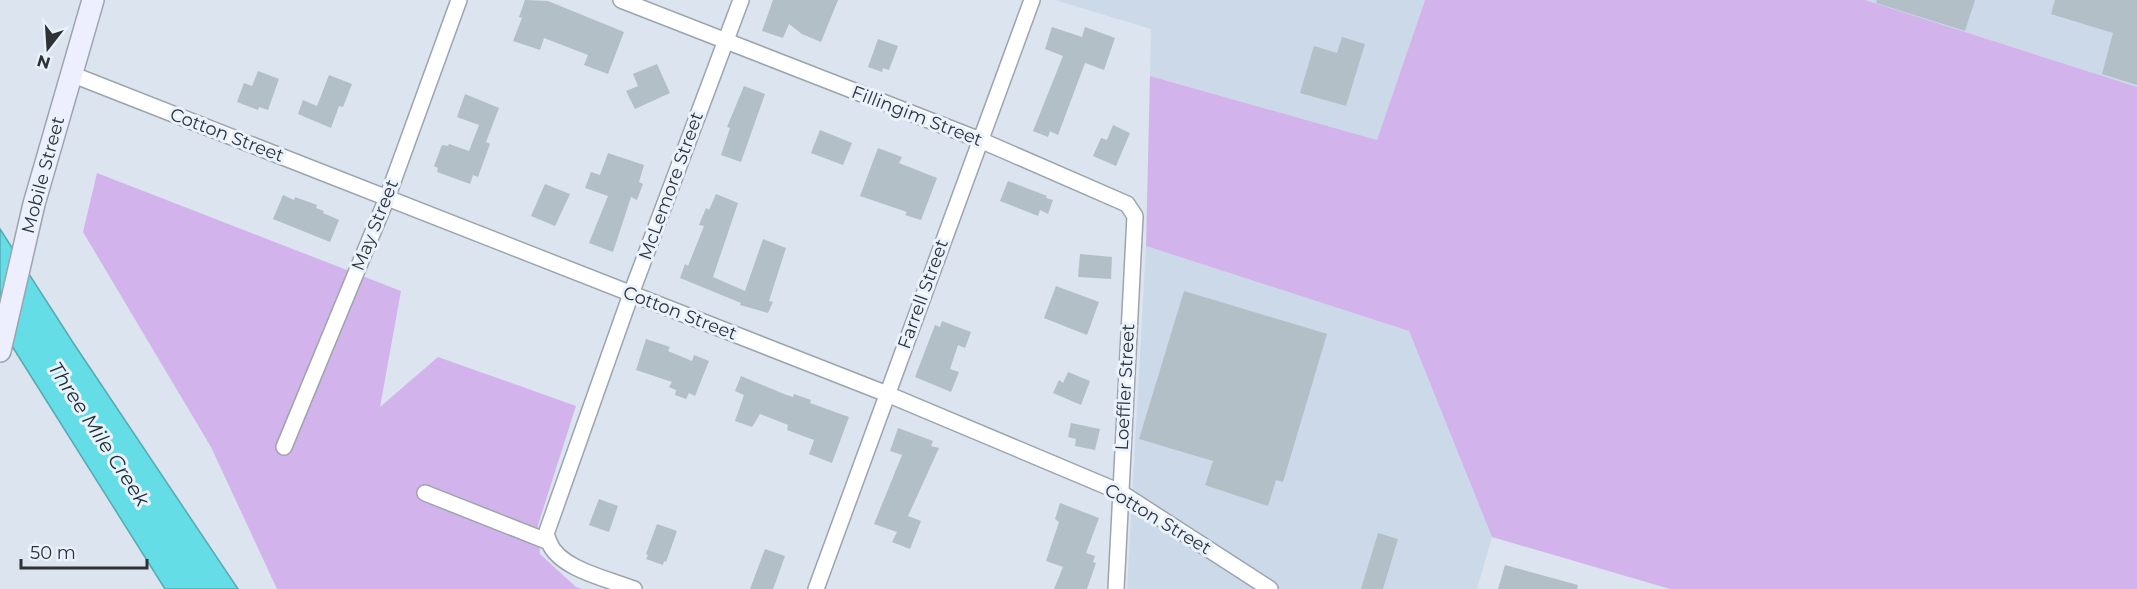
<svg xmlns="http://www.w3.org/2000/svg" width="2137" height="589" font-family="Montserrat,sans-serif">
  <rect width="100%" height="100%" fill="#dce4ef"/>
  <g fill="#ccd9e9">
    <path d="M1055,0H1425L1377,140L1150,76L1151,29Z"/>
    <path d="M1865,0H2137V87Z"/>
    <path d="M1146,246L1409,331L1492,537L1477,589H1127Z"/>
  </g>
  <g fill="#d2b3ec">
    <path d="M1425,0H1865L2137,87V589H1670L1492,537L1409,331L1146,246L1150,76L1377,140Z"/>
    <path d="M97,173L401,291L380,407L438,357L576,406L538,525L540,554L576,587L582,589H277L211,447L83,232Z"/>
  </g>
  <path fill="#64dde7" stroke="#54aab2" stroke-width="1.5" d="M0,229L74,344L238,589H165L0,327Z"/>
  <g fill="#b2bfc6">
    <path d="M525,0L548,1L624,32L608,74L584,65L588,55L544,38L540,50L513,41L522,18L519,17Z"/>
    <path d="M773,0H838L821,42L802,34L789,24L783,38L762,31Z"/>
    <path d="M1877,0H1975L1965,31L1876,3Z"/>
    <path d="M2055,0H2137V85L2102,74L2113,33L2051,14Z"/>
    <path d="M1052,27L1082,37L1085,27L1115,38L1104,70L1085,63L1058,135L1050,131L1048,137L1033,131L1063,56L1045,49Z"/>
    <path d="M1342,37L1365,44L1346,106L1300,93L1314,46L1337,53Z"/>
    <path d="M878,39L898,46L889,70L883,68L882,72L868,67Z"/>
    <path d="M657,64L670,93L635,109L626,91L638,86L633,74Z"/>
    <path d="M258,71L279,79L268,110L259,107L258,110L237,102L244,83L252,86Z"/>
    <path d="M329,75L352,84L343,107L339,106L331,128L298,114L303,100L317,106Z"/>
    <path d="M744,86L765,94L741,162L721,155L730,128L727,127Z"/>
    <path d="M465,94L499,108L486,142L490,144L478,177L473,175L470,184L437,172L438,168L434,166L442,145L448,146L449,144L469,151L479,125L457,117Z"/>
    <path d="M1113,125L1130,133L1116,166L1093,156L1101,138L1107,140Z"/>
    <path d="M820,130L852,143L843,165L811,153Z"/>
    <path d="M878,148L902,157L899,163L937,178L921,220L905,215L907,212L860,196Z"/>
    <path d="M608,153L644,165L639,182L643,184L637,200L631,197L613,252L589,243L608,196L585,188L591,172L600,175Z"/>
    <path d="M1008,181L1047,196L1046,198L1053,200L1048,214L1040,210L1038,216L1000,201Z"/>
    <path d="M545,184L570,194L555,226L531,216Z"/>
    <path d="M716,194L738,203L713,277L745,291L763,239L786,248L769,301L773,302L768,313L740,305L741,303L680,278L685,264L688,266L704,226L699,225L706,208L709,210Z"/>
    <path d="M283,195L294,200L295,197L317,205L316,208L324,211L323,213L339,220L330,242L273,219Z"/>
    <path d="M1080,254L1112,257L1111,279L1078,277Z"/>
    <path d="M1056,286L1099,302L1087,335L1044,318Z"/>
    <path d="M1184,291L1327,334L1283,482L1276,480L1268,506L1205,485L1213,461L1139,439Z"/>
    <path d="M942,321L971,332L965,348L958,345L950,369L959,372L951,392L915,377L935,325L940,327Z"/>
    <path d="M646,339L670,347L668,351L692,361L694,355L709,361L695,396L689,393L686,399L675,395L676,390L669,387L672,382L636,370Z"/>
    <path d="M1068,372L1090,381L1081,405L1053,393L1059,380L1063,383Z"/>
    <path d="M741,376L784,394L793,397L794,394L811,400L810,403L849,417L832,463L809,454L814,440L787,430L788,425L760,414L752,427L735,421L744,395L735,391Z"/>
    <path d="M1071,423L1100,429L1095,450L1075,446L1076,439L1068,437Z"/>
    <path d="M898,428L933,441L931,446L939,448L908,516L921,521L910,549L892,542L897,532L874,524L902,455L890,451Z"/>
    <path d="M599,499L618,506L609,532L589,525Z"/>
    <path d="M1060,503L1099,518L1086,553L1095,556L1093,562L1096,563L1087,589H1054L1063,567L1046,561L1059,522L1055,519Z"/>
    <path d="M657,524L677,531L666,562L664,561L663,565L646,559L648,555L646,554Z"/>
    <path d="M1378,533L1398,539L1383,589H1361Z"/>
    <path d="M765,549L785,556L775,584L773,589H750Z"/>
    <path d="M1505,565L1578,585L1577,589H1498Z"/>
  </g>
  <g fill="none" stroke-linecap="round" stroke-linejoin="round">
    <g stroke="#9ca4ae" stroke-width="18">
      <g id="street">
        <path d="M621,0L980,140L1127,204L1135,216L1116,589"/>
        <path d="M71,74L887,394L1120,492L1270,589"/>
        <path d="M284,447L387,198L459,0"/>
        <path d="M425,493L549,542C559,569 608,579 634,589"/>
        <path d="M549,542L546,534L631,294L741,0"/>
        <path d="M816,589L1032,0"/>
      </g>
    </g>
    <g stroke="#9ca4ae" stroke-width="24">
      <path id="secondary" d="M0,351L34,204L93,0"/>
    </g>
    <use href="#street" stroke="#fff" stroke-width="15"/>
    <use href="#secondary" stroke="#eeeffe" stroke-width="21"/>
  </g>
  <g text-anchor="middle" stroke-width="6" stroke-linejoin="round" paint-order="stroke">
    <g font-size="18" fill="#2f3236" stroke="#e9f2fd">
      <text transform="translate(917 116) rotate(21)" y="6">Fillingim Street</text>
      <text transform="translate(227 135) rotate(21)" y="6">Cotton Street</text>
      <text transform="translate(43 175) rotate(-75)" y="6">Mobile Street</text>
      <text transform="translate(671 186) rotate(-70)" y="6">McLemore Street</text>
      <text transform="translate(375 225) rotate(-68)" y="6">May Street</text>
      <text transform="translate(923 294) rotate(-70)" y="6">Farrell Street</text>
      <text transform="translate(680 313) rotate(21)" y="6">Cotton Street</text>
      <text transform="translate(1125 387) rotate(-87)" y="6">Loeffler Street</text>
      <text transform="translate(1158 519) rotate(31)" y="6">Cotton Street</text>
    </g>
    <g font-size="20" font-style="italic" fill="#1a2f31" stroke="#e9f2fd">
      <text transform="translate(99 434) rotate(57)" y="7">Three Mile Creek</text>
    </g>
  </g>
  <g transform="translate(48 48) rotate(197)" stroke="#e9f2fd" stroke-width="4.5" paint-order="stroke">
  <path d="M0-4.5L10 22L0 15L-10 22Z" fill="#2f3236"/>
  <text y="-9" font-size="16" font-weight="bold" text-anchor="middle" fill="#2f3236">N</text>
  </g>
  <path d="M21 559v9h126v-9" fill="none" stroke="#2f3236" stroke-width="3"/>
  <text x="30" y="559" font-size="18" fill="#2f3236" stroke="#e9f2fd" stroke-width="4.5" paint-order="stroke">50 m</text>
</svg>
